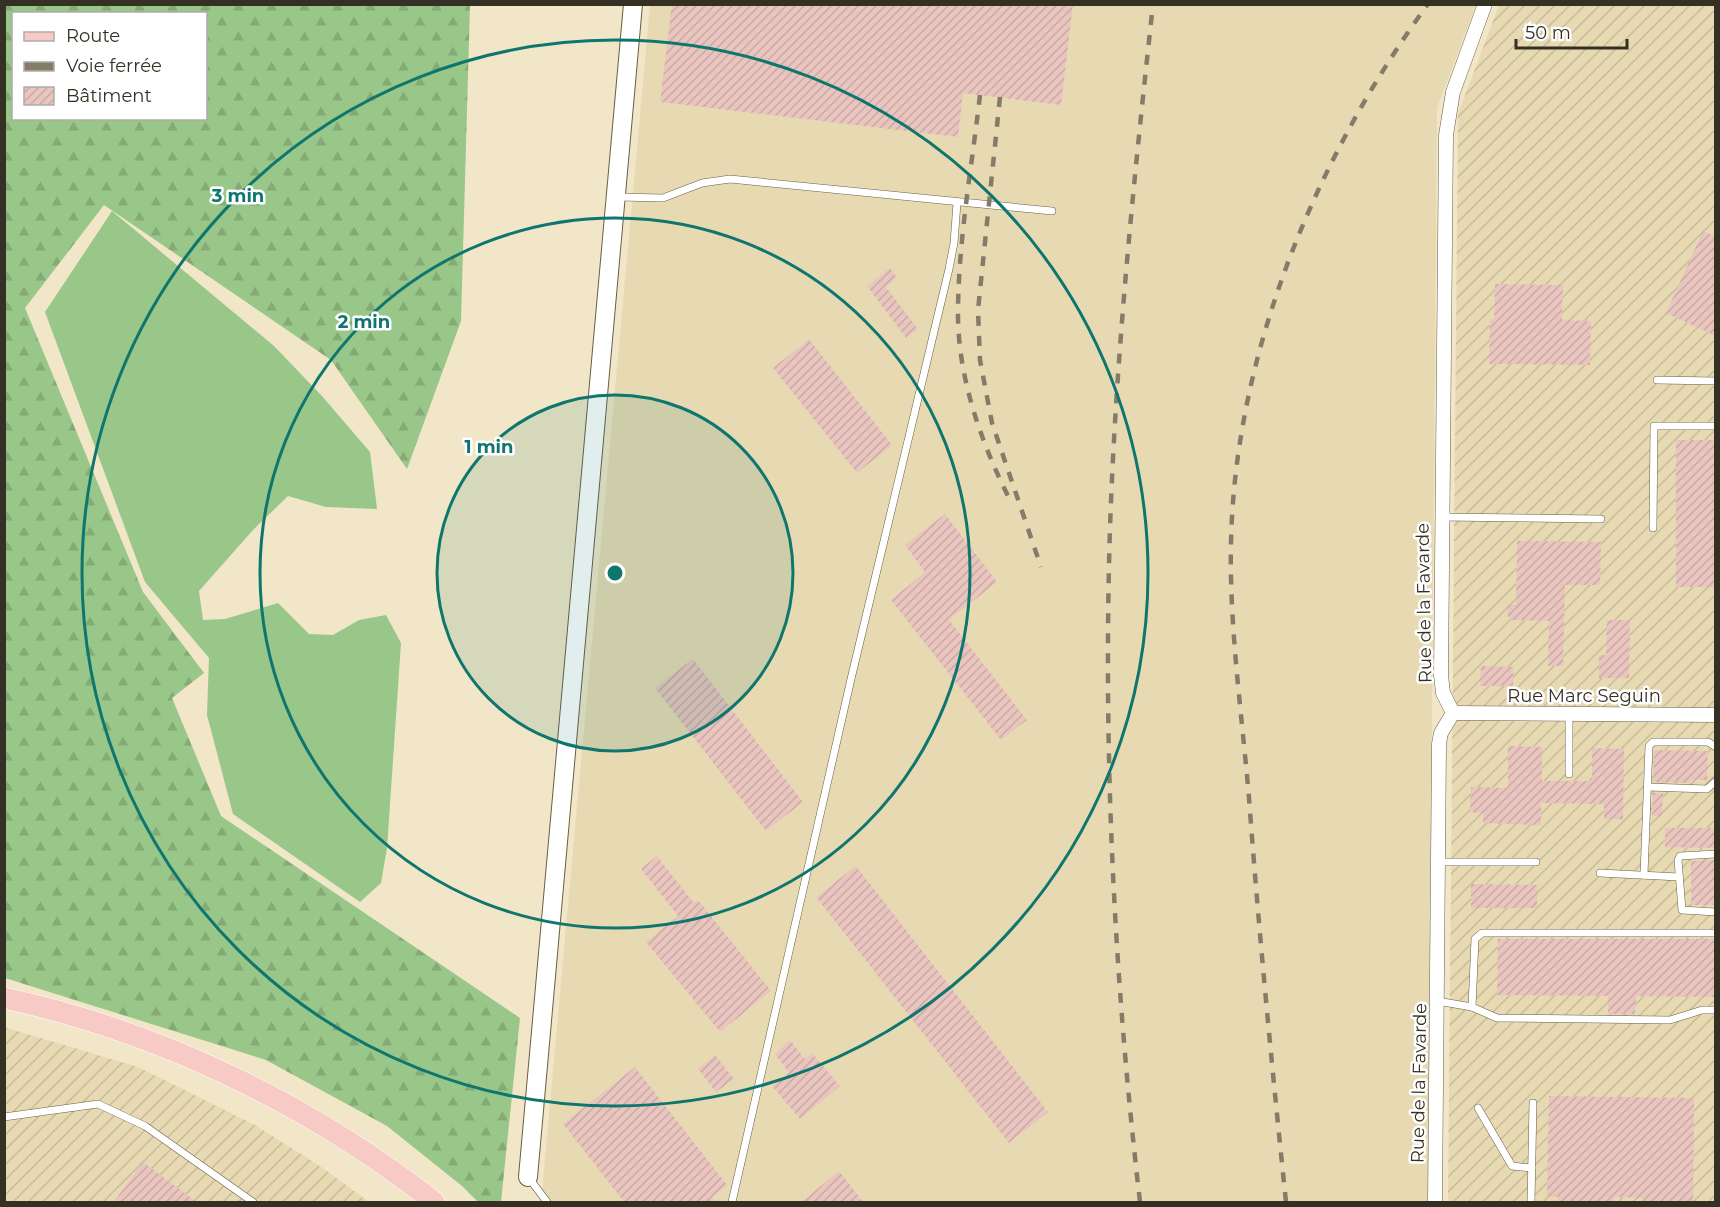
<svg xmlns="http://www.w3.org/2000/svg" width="1720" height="1207" font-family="Montserrat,sans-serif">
  <defs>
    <pattern id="industrial-furrows" width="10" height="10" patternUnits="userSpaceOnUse" patternTransform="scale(1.5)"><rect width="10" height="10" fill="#e7dab3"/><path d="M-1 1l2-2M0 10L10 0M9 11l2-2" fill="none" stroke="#c7bb9a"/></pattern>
    <pattern id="forest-firs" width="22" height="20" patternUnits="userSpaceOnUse" patternTransform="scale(1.5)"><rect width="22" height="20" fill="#99c689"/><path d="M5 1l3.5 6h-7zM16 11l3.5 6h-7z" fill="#84aa76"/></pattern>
    <pattern id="building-hatch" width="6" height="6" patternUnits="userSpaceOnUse" patternTransform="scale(1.5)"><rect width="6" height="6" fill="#eac5bf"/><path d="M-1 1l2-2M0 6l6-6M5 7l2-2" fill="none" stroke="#c9aaa4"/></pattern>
  </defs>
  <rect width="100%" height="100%" fill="#f2e6c8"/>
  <path fill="#e7dab3" d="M650,5H1476L1437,108L1428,1202H541Z"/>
  <g fill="url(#industrial-furrows)">
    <path d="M1499,5H1715V1202H1448L1458,114Z"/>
    <path d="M4,1027L138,1067L255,1125L323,1168L369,1202H5Z"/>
  </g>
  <path fill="url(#forest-firs)" fill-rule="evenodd" d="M5,4L470,5L461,321L407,469L331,360L104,205L25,308L143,592L204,673L172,698L221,816L520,1018L501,1202H478L462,1186L387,1126L266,1060L5,978ZM14,14H206V118H14Z"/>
  <path fill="#99c689" d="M112,211L274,346L322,396L370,452L377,509L326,507L288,496L253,530L199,591L203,620L225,619L278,603L309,634L333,635L359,620L386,615L401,643L387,848L381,883L360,902L233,814L207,715L209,658L145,582L45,312Z"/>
  <g fill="url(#building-hatch)">
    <path d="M672,4H1073L1061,105L963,93L958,137L660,102Z"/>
    <path d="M1703,231L1716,237V336L1666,313Z"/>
    <path d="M890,268L897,278L886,287L918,329L906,338L867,286Z"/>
    <path d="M1495,284L1563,285L1562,320L1591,321L1590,365L1489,364L1490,319H1494Z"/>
    <path d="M809,339L892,445L857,473L773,368Z"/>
    <rect x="1676" y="440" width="40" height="147"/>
    <path d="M945,514L997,582L949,620L1027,720L1001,740L891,600L925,572L905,545Z"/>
    <path d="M1517,541L1601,542L1600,585H1565L1563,666H1548L1549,621L1511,620L1512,617H1508L1507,605H1516Z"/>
    <path d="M1607,620H1630L1629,678H1599V655H1606Z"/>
    <path d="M693,659L803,802L766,831L655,688Z"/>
    <path d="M1481,666L1513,667V686H1480Z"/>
    <path d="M1508,746L1542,747V781H1592V748L1624,749L1623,819H1604V804L1541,803V825L1483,823V813L1470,812L1471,787L1508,788Z"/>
    <path d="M1654,750L1708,751L1707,780H1690V783L1653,782Z"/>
    <path d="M1653,793H1663L1662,816H1652Z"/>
    <path d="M1665,828H1716V848L1665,847Z"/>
    <path d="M657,856L694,903L698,900L771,991L720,1032L646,942L678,916L641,869Z"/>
    <path d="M1716,860V905H1691V861Z"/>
    <path d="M856,866L1048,1112L1009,1143L816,897Z"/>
    <path d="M1471,884L1537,885V908H1471Z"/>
    <path d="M1498,939H1716V997L1636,996L1635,1014H1608V996L1497,995Z"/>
    <path d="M790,1040L805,1059L812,1053L840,1086L800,1119L772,1086L789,1073L775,1054Z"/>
    <path d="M715,1055L734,1079L716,1092L698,1069Z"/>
    <path d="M635,1067L727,1185L712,1197L716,1203H625L563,1124Z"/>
    <path d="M1549,1096L1694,1098L1693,1203H1643V1198L1615,1197L1614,1203H1558V1197H1547Z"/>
    <path d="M143,1162L198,1203H113Z"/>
    <path d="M839,1171L864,1203H800L816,1190Z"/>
  </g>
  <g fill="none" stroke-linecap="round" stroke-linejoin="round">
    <g stroke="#685e43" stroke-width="8">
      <g id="lane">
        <path d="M618,197L663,198L702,183L730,179L1052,211"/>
        <path d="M1657,380L1716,381"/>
        <path d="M1441,517L1601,519"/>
        <path d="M1653,528L1654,426H1716"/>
        <path d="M1569,714V774"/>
        <path d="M1648,787L1707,789L1716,781"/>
        <path d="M1716,854L1680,856L1678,860L1682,910L1716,912"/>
        <path d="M1438,862H1536"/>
        <path d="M1600,873L1679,877"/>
        <path d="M1644,875L1649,746L1653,742H1708L1716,747"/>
        <path d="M1437,1001L1472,1007L1497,1018L1670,1020L1702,1010H1716"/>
        <path d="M1472,1007L1475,939L1482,933H1716"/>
        <path d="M1478,1108L1512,1166L1532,1168"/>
        <path d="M4,1117L98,1104L145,1126L253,1202"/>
        <path d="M529,1178L547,1202"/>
        <path d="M732,1202L851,679L949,269L954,243L957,203"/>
        <path d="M1531,1202L1533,1103"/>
      </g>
    </g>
    <g stroke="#685e43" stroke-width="15">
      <g id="street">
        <path d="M1453,713L1716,715"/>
        <path d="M1435,1202L1439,744L1441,733L1453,713L1443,693L1441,675L1446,135L1453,92L1485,4"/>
      </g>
    </g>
    <g stroke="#685e43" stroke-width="20">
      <path id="secondary" d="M528,1177L633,4"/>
    </g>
    <g stroke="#fff" stroke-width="22">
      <path id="primary" d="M4,998C158,1031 311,1105 434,1202"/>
    </g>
    <use href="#lane" stroke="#fff" stroke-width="7"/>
    <use href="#street" stroke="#fff" stroke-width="14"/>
    <use href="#secondary" stroke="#fff" stroke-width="18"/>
    <use href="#primary" stroke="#f8cac5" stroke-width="21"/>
    <g stroke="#847c68" stroke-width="4.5" stroke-dasharray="10 10" stroke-linecap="butt">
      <path d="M980,95C972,166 958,242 958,314C958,379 982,445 1011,502"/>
      <path d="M1000,97L978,310L980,360L992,423L1041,567"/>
      <path d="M1140,1202C1114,979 1103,753 1110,528C1116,353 1134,178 1153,4"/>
      <path d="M1286,1202C1272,1068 1259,933 1249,798C1242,715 1229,625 1231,542C1235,352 1317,156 1428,4"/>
    </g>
  </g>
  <circle cx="615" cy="573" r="178" fill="#0f766e" fill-opacity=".12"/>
  <g fill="none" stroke="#0f766e" stroke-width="3">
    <circle cx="615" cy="573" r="178"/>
    <circle cx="615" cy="573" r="355"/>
    <circle cx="615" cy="573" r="533"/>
  </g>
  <g text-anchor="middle" stroke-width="5" stroke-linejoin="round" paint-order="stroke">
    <g font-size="18" fill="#353024" stroke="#fff">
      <text transform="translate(1424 603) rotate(-91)" y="6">Rue de la Favarde</text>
      <text x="1584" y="702">Rue Marc Seguin</text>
      <text transform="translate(1419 1083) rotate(-89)" y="6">Rue de la Favarde</text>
    </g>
  </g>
  <circle cx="615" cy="573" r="9" fill="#0f766e" stroke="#fff" stroke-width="3"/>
  <g font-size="18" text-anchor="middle" font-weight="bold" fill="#0f766e" stroke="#fff" stroke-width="5" stroke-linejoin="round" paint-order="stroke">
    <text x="238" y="202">3 min</text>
    <text x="364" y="328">2 min</text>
    <text x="489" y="453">1 min</text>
  </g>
  <rect width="1720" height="1207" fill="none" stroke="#353024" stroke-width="12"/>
  <rect x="12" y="12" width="195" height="108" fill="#ffffff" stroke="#aeaca7" stroke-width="1.5"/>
  <rect x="24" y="32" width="30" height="9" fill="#f8cac5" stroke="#aeaca7" stroke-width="1.5"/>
  <text x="66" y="42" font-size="18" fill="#353024">Route</text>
  <rect x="24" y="62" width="30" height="9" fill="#847c68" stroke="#aeaca7" stroke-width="1.5"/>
  <text x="66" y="72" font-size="18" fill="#353024">Voie ferrée</text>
  <rect x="24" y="87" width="30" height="18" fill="url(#building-hatch)" stroke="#aeaca7" stroke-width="1.5"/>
  <text x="66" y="102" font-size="18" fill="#353024">Bâtiment</text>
  <path d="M1516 39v9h111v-9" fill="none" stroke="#353024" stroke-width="3"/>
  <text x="1525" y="39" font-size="18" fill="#353024" stroke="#ffffff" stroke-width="4.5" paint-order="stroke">50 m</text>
</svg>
